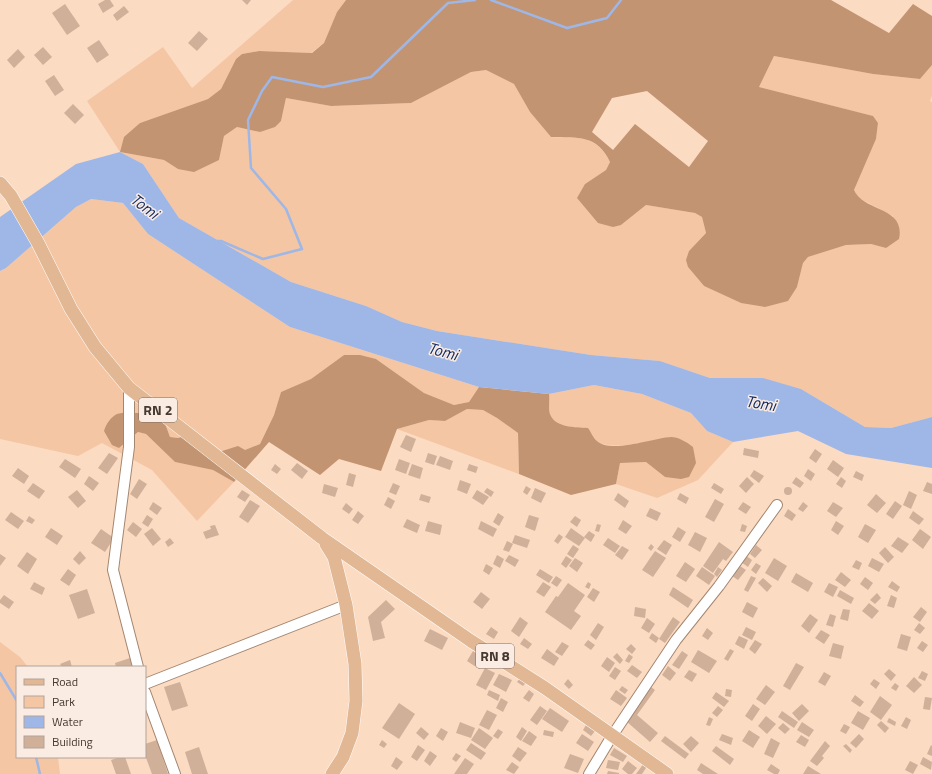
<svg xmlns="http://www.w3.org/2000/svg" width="932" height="774" font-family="'Titillium Web',sans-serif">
  <rect width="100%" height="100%" fill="#fcdbc3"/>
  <g fill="#f4c6a4">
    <path d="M293,0H346L337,12L324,43L311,53L259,51L242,54L236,59L221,89L208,99L140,123L120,152L164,160L178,169L219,160L224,136L237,127L260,132L281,121L286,98L331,106L411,103L471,72L486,70L514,84L530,112L551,137C579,138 596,134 610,162L606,170L585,184L621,225L646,205L695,213L702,217L706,233L689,251L688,267L704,286L741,303L797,287L803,263L808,257L846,245L871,244L886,248L893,216L857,197L854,190L876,139L878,123L872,116L759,87L774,56L873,74L920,79L932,65V96L930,101L932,102V417L891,428L865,427L801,389L763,379L710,378L660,361L591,355L437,331L402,322L366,306L291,282L179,218L143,164L120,152L87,101L163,47L192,88Z"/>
    <path d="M91,199L123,203L148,234L290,327L479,387L469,402L454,405L424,393L376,359L344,355L311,379L281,392L274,415L260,444L245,450L219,452L193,433L178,438L170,437L164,421L133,412L119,448L138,432L146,434L175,462L213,470L234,482L197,521L152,470L102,443L78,456L0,439V271L6,268L76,207Z"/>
    <path d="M594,385L642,394L691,413L707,431L733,442L698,480L657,498L616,484L620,463L646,462L665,477L672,437C656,440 610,452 597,441C593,438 590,432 588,428C576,427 555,428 550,414C548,408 550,400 549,394Z"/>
    <path d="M467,409L483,410L497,418L518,433L519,474L397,429L429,420L445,421Z"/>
    <path d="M0,642L20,657L28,667H17V757H58L60,774H0Z"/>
  </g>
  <g fill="#c29471" fill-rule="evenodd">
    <path d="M346,0H831L889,33L913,4L932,16V65L920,79L873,74L774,56L759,87L873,116L878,123L876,139L854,190C863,212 906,206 899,239L886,248L871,244L846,245L808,257L803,263L797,287L788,301L765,307L741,303L704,286L688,267L686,260L689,251L706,233L702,217L695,213L646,205L621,225L613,227L598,223L577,198L585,184L606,170L610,162C597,134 578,138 551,137L530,112L514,84L486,70L471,72L411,103L331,106L286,98L281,121L275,127L260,132L237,127L224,136L219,160L194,172L178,169L164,160L120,152L124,137L140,123L208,99L221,89L236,59L242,54L259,51L312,53L324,43L337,12ZM647,91L708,141L689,167L635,124L613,150L592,132L612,98Z"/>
    <path d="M344,355H360L376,359L424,393L454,405L469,402L479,387L549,394C550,400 548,408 550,414C555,428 576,427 588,428C591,432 593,438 597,441C611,454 653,438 671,437C678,437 687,442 693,447L696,463L689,477L681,479L665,477L646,462L620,463L616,484L571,495L519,474L518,433L497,418L483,410L467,409L445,421L429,420L397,429L381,471L339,459L320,475L269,442L234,482L213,470L175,462L146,434L138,432L119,448L112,445L104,431C106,424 111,417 117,414C126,410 155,414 162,420C166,424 168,432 170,437L178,438L193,433L219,452L238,446L245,450L260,444L274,415L281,392L311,379Z"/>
  </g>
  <path fill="#9eb7e7" d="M120,152L143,164L179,218L291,282L366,306L402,322L437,331L591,355L660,361L710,378H763L801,389L865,427L891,428L932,417V468L846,454L798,431L733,442L707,431L691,413L642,394L594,385L549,394L479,387L290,327L148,234L123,203L91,199L76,207L6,268L0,271V217L76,164Z"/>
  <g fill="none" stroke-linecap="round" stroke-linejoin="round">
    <g stroke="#9eb7e7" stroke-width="2.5">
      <path d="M491,0L567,28L607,18L621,0"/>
      <path d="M217,241H221L263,259L302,249L286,209L251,168L248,120L262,91L272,77L323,87L371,77L448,3L475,0"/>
      <path d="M0,673L17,701"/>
      <path d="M36,757L40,774"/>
    </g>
  </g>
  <g fill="#d0b099">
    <path d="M105,0H110L114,6L103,13L98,4Z"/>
    <path d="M242,0H251L247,5Z"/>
    <path d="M65,4L80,26L67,35L52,13Z"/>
    <path d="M124,6L129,12L117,21L113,15Z"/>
    <path d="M199,31L208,39L197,51L188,43Z"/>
    <path d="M99,40L109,55L97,63L87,48Z"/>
    <path d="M43,47L52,57L43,65L34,55Z"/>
    <path d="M18,49L25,57L14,68L7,60Z"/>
    <path d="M54,75L64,90L55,96L45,81Z"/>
    <path d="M73,104L84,115L75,124L64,113Z"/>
    <path d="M406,435L416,439L411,452L400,447Z"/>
    <path d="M744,448L759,451L758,458L743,455Z"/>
    <path d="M815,449L822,454L816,463L809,458Z"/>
    <path d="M109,453L118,458L107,474L98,468Z"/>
    <path d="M428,453L437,456L434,465L425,462Z"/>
    <path d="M440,456L453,461L450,470L436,465Z"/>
    <path d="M65,459L81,469L75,478L59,467Z"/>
    <path d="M399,459L410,463L406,474L395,470Z"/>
    <path d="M833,460L844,468L838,477L827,469Z"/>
    <path d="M297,463L308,471L302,479L291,470Z"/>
    <path d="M275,464L281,469L277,474L271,470Z"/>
    <path d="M412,464L423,468L420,479L408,475Z"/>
    <path d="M469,464L478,467L476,473L467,470Z"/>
    <path d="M18,468L29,476L24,484L12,476Z"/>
    <path d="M808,469L815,474L811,481L804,476Z"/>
    <path d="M754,470L764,476L759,483L750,476Z"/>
    <path d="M856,471L864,475L862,481L853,477Z"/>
    <path d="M349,473L356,475L353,487L346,485Z"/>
    <path d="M89,476L99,483L93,491L84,484Z"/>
    <path d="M747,477L754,484L746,493L739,486Z"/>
    <path d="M796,477L804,483L800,488L792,483Z"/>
    <path d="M841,477L846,481L842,488L836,484Z"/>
    <path d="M139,479L147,484L137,499L130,494Z"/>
    <path d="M460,480L471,484L467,494L457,490Z"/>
    <path d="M927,482L932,484V494L923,491Z"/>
    <path d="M33,483L45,491L39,499L27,491Z"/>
    <path d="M393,483L400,486L396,495L389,492Z"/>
    <path d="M714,483L724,489L721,494L711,488Z"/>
    <path d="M324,484L338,488L335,497L322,493Z"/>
    <path d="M526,486L531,489L527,495L523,492Z"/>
    <circle cx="788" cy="491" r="4"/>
    <path d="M487,488L494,492L491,497L484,492Z"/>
    <path d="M535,488L546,493L541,503L531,498Z"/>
    <path d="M77,490L86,501L78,508L68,497Z"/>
    <path d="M242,490L250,495L245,502L237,497Z"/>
    <path d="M477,490L489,497L483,505L472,498Z"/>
    <path d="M909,491L917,495L911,509L903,505Z"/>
    <path d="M618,493L629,501L625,508L614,500Z"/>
    <path d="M680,493L689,498L686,504L677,499Z"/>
    <path d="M421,494L431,497L429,503L419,500Z"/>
    <path d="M876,494L886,503L877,513L867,505Z"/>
    <path d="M388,497L395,501L391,509L384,505Z"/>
    <path d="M715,499L724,504L714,522L705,517Z"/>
    <path d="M250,500L260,506L248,523L239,517Z"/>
    <path d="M895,501L902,506L893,519L886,514Z"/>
    <path d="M153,502L162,508L157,515L149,509Z"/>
    <path d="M743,502L751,507L746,514L738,509Z"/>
    <path d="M803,502L808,506L803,512L798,509Z"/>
    <path d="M833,502L843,508L836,517L827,511Z"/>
    <path d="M346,503L353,509L349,514L342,509Z"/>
    <path d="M650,508L661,513L657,521L646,516Z"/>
    <path d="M788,509L796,515L792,521L784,516Z"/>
    <path d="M358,511L364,516L358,524L352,520Z"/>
    <path d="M913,511L924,519L919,525L909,518Z"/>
    <path d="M11,512L24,521L18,529L5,520Z"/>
    <path d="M498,513L504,517L499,526L493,522Z"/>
    <path d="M147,515L153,519L148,527L142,523Z"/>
    <path d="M529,515L539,518L535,531L525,527Z"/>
    <path d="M29,516L35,520L32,524L26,521Z"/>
    <path d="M575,516L581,520L577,527L570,522Z"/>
    <path d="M407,519L420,525L417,533L403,527Z"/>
    <path d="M623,520L632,526L626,534L618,529Z"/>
    <path d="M428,521L442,525L440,535L425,531Z"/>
    <path d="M481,521L497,529L493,537L478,529Z"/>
    <path d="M836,521L844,526L838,535L831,530Z"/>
    <path d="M133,522L142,529L136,537L127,530Z"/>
    <path d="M597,524L601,525L599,532L595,531Z"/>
    <path d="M742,524L747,526L745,532L740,531Z"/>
    <path d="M865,524L876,530L868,543L858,537Z"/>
    <path d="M215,525L219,535L206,539L203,532L211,529L210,526Z"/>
    <path d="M678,527L686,532L680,542L672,537Z"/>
    <path d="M51,528L63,536L57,545L45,537Z"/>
    <path d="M152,528L161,539L153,546L144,534Z"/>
    <path d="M571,528L585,538L579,546L565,537Z"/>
    <path d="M101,529L114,538L105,552L91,543Z"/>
    <path d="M920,529L931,537L923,549L912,540Z"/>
    <path d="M589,531L595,535L591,542L584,537Z"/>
    <path d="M695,532L707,538L700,552L688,545Z"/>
    <path d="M559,534L563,537L558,544L554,541Z"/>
    <path d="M515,535L530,540L527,548L512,543Z"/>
    <path d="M898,537L909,544L902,553L891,546Z"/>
    <path d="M170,538L174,543L168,547L165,542Z"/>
    <path d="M608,538L620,546L615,553L603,545Z"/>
    <path d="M664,540L672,545L666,555L657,549Z"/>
    <path d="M507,541L513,544L509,552L503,550Z"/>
    <path d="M719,542L733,552L726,561L723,559L713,573L703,566Z"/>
    <path d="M651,544L654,547L651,551L648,548Z"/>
    <path d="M573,545L579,549L573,558L567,554Z"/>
    <path d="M756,545L762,550L755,558L750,554Z"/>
    <path d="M622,546L629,550L622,560L615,555Z"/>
    <path d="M885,547L894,557L888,563L879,553Z"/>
    <path d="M80,551L86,558L79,565L73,559Z"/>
    <path d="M655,551L666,558L653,577L642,570Z"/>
    <path d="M27,552L37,559L28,574L17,566Z"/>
    <path d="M0,554L6,558L0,566Z"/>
    <path d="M497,555L504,559L500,568L493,564Z"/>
    <path d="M509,555L519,560L515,567L505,561Z"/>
    <path d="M745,555L752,560L748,567L741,562Z"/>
    <path d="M566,556L572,560L566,568L561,564Z"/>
    <path d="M575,558L583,563L577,572L569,566Z"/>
    <path d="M774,558L787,566L778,581L765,573Z"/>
    <path d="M872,558L884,564L879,572L868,566Z"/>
    <path d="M856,560L862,563L859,570L852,567Z"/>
    <path d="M685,562L695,569L686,582L676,576Z"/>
    <path d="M756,563L761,566L756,574L751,570Z"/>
    <path d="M486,564L493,568L489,575L483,571Z"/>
    <path d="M740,566L746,570L738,580L732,576Z"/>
    <path d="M702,567L715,576L709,585L696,576Z"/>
    <path d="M718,567L722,570L717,577L714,574Z"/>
    <path d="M68,569L76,575L69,586L60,580Z"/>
    <path d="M540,569L553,577L549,583L536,575Z"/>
    <path d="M841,572L851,580L845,587L835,580Z"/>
    <path d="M796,573L813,583L808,592L791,582Z"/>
    <path d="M556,576L562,580L557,587L551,583Z"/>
    <path d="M751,576L756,578L748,592L744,590Z"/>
    <path d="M865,577L873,583L868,590L860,584Z"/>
    <path d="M763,578L772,586L767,592L758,583Z"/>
    <path d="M892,581L900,587L897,592L888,587Z"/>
    <path d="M34,582L45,588L42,595L30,589Z"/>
    <path d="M543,582L551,587L544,597L536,592Z"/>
    <path d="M588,582L591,584L589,589L585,587Z"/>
    <path d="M568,583L585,595L574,611L581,616L571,630L545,612L556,596L558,597Z"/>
    <path d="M829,583L838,587L833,597L824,592Z"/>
    <path d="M673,587L693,600L688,608L669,595Z"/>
    <path d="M593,588L600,592L594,602L587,597Z"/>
    <path d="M87,589L95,613L78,619L69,595Z"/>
    <path d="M840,590L854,598L851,604L837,596Z"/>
    <path d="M481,592L490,599L482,609L473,602Z"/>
    <path d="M877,593L881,598L875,604L870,600Z"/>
    <path d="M4,595L14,602L9,609L0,603V600Z"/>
    <path d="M891,595L897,598L894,608L887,606Z"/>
    <path d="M386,600L395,609L381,622L385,638L373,641L368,617Z"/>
    <path d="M747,602L758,608L753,618L742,612Z"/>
    <path d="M869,603L879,611L872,619L862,611Z"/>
    <path d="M635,607L646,609L645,618L634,616Z"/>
    <path d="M921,607L927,612L920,622L913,617Z"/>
    <path d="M843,609L850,610L848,621L840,619Z"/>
    <path d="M810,614L818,620L809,633L801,626Z"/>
    <path d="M830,614L836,616L833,627L826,625Z"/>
    <path d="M520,617L528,623L519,637L511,631Z"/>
    <path d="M673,617L680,622L665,643L659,639Z"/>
    <path d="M647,618L655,624L649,633L641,628Z"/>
    <path d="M598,623L604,627L596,640L590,635Z"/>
    <path d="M919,623L925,628L920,634L914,630Z"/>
    <path d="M491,627L498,632L494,639L486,634Z"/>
    <path d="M746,627L756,632L752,640L742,635Z"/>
    <path d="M707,628L713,633L708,640L702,636Z"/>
    <path d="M430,629L448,638L442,650L424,641Z"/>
    <path d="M821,630L830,635L824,644L815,638Z"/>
    <path d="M652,633L659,638L656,643L649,638Z"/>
    <path d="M901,634L911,637L907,651L897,648Z"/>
    <path d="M739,636L748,640L744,649L735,644Z"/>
    <path d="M524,638L532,644L528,649L520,644Z"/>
    <path d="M588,640L595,645L591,650L584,645Z"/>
    <path d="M755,640L762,644L755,654L749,649Z"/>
    <path d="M922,641L928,645L923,652L917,648Z"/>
    <path d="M562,642L569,646L562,656L555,652Z"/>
    <path d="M833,643L844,646L841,659L829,656Z"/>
    <path d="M631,644L636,649L632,654L626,649Z"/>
    <path d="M547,649L559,658L554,666L541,658Z"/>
    <path d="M730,649L734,651L728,661L724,659Z"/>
    <path d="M698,650L717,661L709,673L691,662Z"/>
    <path d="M473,651L486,660L479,669L467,661Z"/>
    <path d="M682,651L688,655L679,669L672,665Z"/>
    <path d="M617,653L623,660L620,664L613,657Z"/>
    <path d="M629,654L633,657L629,663L625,661Z"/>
    <path d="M607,657L615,663L609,672L601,666Z"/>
    <path d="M130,658L133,667H116L115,663Z"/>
    <path d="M70,660L72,667H62L60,664Z"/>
    <path d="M796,663L804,667L790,690L783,686Z"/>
    <path d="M632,665L642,672L637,678L627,671Z"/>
    <path d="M668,666L676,673L670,681L662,675Z"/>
    <path d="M615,667L621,671L615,680L609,676Z"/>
    <path d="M485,668L495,673L486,690L476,685Z"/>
    <path d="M889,669L896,675L891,681L884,674Z"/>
    <path d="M689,670L697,674L692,682L684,677Z"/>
    <path d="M922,671L928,674L925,681L918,678Z"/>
    <path d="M824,672L831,676L825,686L818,682Z"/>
    <path d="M499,674L512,680L506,692L493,685Z"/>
    <path d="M521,677L527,681L523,686L517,682Z"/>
    <path d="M914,677L922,685L914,693L906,686Z"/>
    <path d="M568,679L573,685L569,689L564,684Z"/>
    <path d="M874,679L880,683L876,689L870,684Z"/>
    <path d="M180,682L188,706L172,711L164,687Z"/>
    <path d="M895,683L899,686L896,691L891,688Z"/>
    <path d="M766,685L775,692L765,705L756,699Z"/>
    <path d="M622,686L628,690L625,694L619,690Z"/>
    <path d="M651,687L655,690L637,715L658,733L650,742L626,721Z"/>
    <path d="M726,689L732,690L731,697L725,696Z"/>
    <path d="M489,690L500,695L498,701L487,695Z"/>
    <path d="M529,690L534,694L529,702L523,698Z"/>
    <path d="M616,690L627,698L621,706L610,699Z"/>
    <path d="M716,692L729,701L724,707L712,698Z"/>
    <path d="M855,695L864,702L860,707L851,701Z"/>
    <path d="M880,696L892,705L881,720L870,712Z"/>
    <path d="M925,697L932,698L930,710L923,709Z"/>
    <path d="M501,698L508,702L503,712L496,708Z"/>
    <path d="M399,703L415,714L399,739L382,728Z"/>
    <path d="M753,704L760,709L752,721L745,716Z"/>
    <path d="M802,704L809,711L799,721L792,713Z"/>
    <path d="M540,706L547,711L537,725L530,720Z"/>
    <path d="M718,706L723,710L717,717L712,713Z"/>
    <path d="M550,708L569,721L562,732L542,719Z"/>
    <path d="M487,710L497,715L489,730L479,725Z"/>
    <path d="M782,711L798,722L794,728L778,717Z"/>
    <path d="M858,711L870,718L863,730L851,723Z"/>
    <path d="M766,716L776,724L767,734L758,726Z"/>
    <path d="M709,717L713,719L710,726L706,725Z"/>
    <path d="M906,717L911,720L907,729L901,726Z"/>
    <path d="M889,718L896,722L895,726L887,722Z"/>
    <path d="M881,721L889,728L885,733L877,725Z"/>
    <path d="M460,722L475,728L471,738L456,733Z"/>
    <path d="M802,722L814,730L809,737L797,730Z"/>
    <path d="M783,723L790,729L785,734L778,728Z"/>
    <path d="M844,724L850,727L846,734L840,731Z"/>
    <path d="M586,725L595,731L591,736L583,730Z"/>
    <path d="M421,727L429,734L424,740L416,733Z"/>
    <path d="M522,727L527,731L521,741L516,737Z"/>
    <path d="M441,728L448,732L443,741L436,736Z"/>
    <path d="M479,728L493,738L485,749L471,740Z"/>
    <path d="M498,729L503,732L498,739L493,736Z"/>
    <path d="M544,730L554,732L553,737L543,735Z"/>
    <path d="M749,730L760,737L753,748L742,741Z"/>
    <path d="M529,731L537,737L531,746L522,741Z"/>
    <path d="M582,734L594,742L588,751L576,743Z"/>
    <path d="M722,734L733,738L731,745L719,740Z"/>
    <path d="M859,734L864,739L856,748L850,743Z"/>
    <path d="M801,735L809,740L805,747L796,742Z"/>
    <path d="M665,736L689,754L685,759L661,741Z"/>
    <path d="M691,736L699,743L691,752L683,744Z"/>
    <path d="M771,738L780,743L773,758L764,754Z"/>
    <path d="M157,740L168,774H152L145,755V744Z"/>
    <path d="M382,740L387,744L384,748L379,745Z"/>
    <path d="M825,741L830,746L822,756L824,758L817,766L810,761Z"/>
    <path d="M471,743L486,753L481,760L466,750Z"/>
    <path d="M846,744L852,750L850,753L843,746Z"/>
    <path d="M418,745L425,750L417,761L411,757Z"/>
    <path d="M931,745L932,746V756L927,754Z"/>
    <path d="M716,746L734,759L730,765L712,751Z"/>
    <path d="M199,747L208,774H192L185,752Z"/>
    <path d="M518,747L527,753L520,762L512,756Z"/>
    <path d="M614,748L627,756L623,762L610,755Z"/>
    <path d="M430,751L437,756L430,766L424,761Z"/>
    <path d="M456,753L461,756L456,762L452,759Z"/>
    <path d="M570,754L584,759L578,773L564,768Z"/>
    <path d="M120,757H125L131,774H116L111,760Z"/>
    <path d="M396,757L403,762L397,770L391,766Z"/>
    <path d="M923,757L932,762L931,770L920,764Z"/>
    <path d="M465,758L474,764L467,774H454Z"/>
    <path d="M608,760L620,762L618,770L606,768Z"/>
    <path d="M628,761L637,768L632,774H628L622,769Z"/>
    <path d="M910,761L918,765L913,774L905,770Z"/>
    <path d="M512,762L519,767L514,774L506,770Z"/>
    <path d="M644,763L648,765L642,774H636Z"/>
    <path d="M701,763L718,774H703L697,770Z"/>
    <path d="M771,764L780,770L778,774H774L767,770Z"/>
    <path d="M808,766L821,774H803Z"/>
    <path d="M608,771L619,773V774H607Z"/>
  </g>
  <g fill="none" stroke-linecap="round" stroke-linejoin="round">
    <g stroke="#a4866f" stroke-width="12">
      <g id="minor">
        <path d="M129,388V447L113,570L138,667"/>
        <path d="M145,684L346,605"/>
        <path d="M145,692L175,774"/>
        <path d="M589,774L612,736L676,640L719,586L777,505"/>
      </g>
    </g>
    <g stroke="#fff" stroke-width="14">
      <g id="major">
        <path d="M0,183L11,196L38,243L71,309L95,347L129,388L322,538L471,641L545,688L667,774"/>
        <path d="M326,544L334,557L346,605L355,664L356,701L352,733L343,757L332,774"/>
      </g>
    </g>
    <use href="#minor" stroke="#fff" stroke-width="10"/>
    <use href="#major" stroke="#e2b794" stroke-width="13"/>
  </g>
  <g text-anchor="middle" stroke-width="3" stroke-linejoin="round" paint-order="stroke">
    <g fill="#faece3" stroke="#7c6f66" stroke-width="1">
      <rect x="139" y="398" width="38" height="24" rx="3"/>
      <rect x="476" y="644" width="38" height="24" rx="3"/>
    </g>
    <g font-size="14" font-weight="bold" fill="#463930">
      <text x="158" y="415">RN 2</text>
      <text x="495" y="661">RN 8</text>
    </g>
    <g font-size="16" font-style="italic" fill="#142d66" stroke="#faece3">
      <text transform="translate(145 206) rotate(37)" y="6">Tomi</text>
      <text transform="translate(443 351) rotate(15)" y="6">Tomi</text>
      <text transform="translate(761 403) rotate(9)" y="6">Tomi</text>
    </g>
  </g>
  <rect x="16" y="666" width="130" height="92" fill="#faece3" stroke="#b2a49b"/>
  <rect x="24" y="679" width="20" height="6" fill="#e2b794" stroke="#b2a49b"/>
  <text x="52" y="686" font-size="12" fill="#463930">Road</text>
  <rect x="24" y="696" width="20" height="12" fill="#f4c6a4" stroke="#b2a49b"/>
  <text x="52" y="706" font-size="12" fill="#463930">Park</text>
  <rect x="24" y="716" width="20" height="12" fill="#9eb7e7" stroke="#b2a49b"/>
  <text x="52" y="726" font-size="12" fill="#463930">Water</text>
  <rect x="24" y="736" width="20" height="12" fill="#d0b099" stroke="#b2a49b"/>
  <text x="52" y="746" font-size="12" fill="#463930">Building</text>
</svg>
